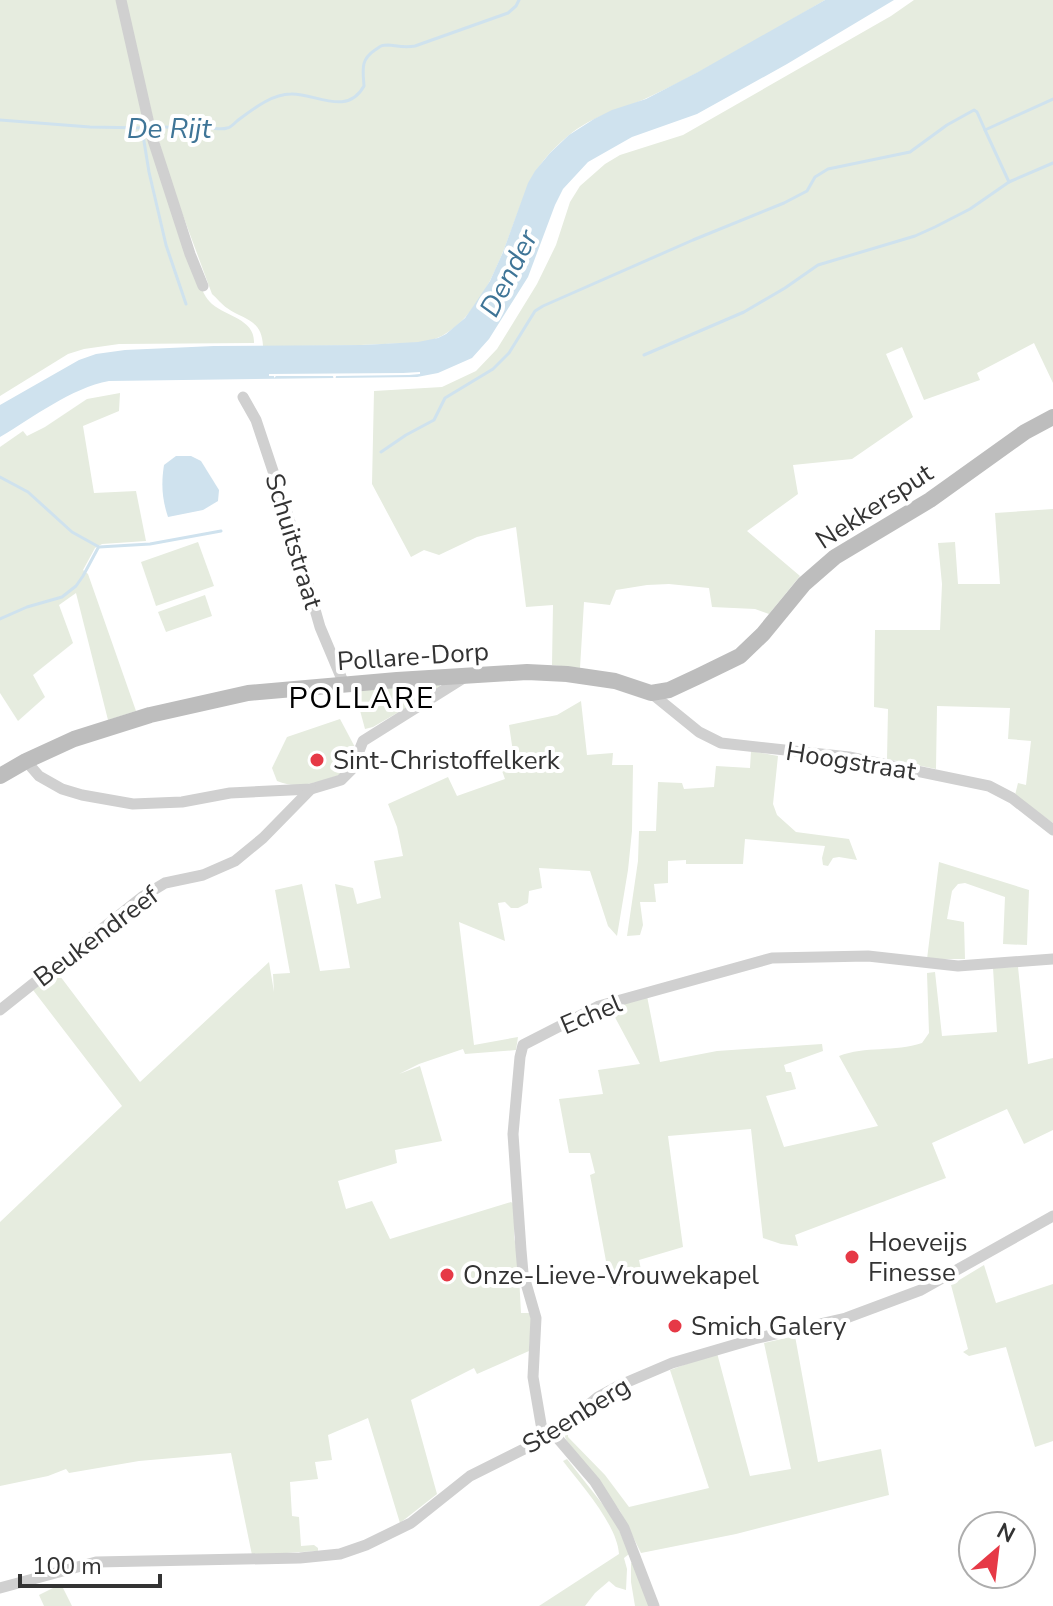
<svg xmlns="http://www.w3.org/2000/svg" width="1053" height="1606" font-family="'Nunito Sans',sans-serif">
  <rect width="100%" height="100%" fill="#fff"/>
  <g fill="#e6ecdf">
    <path d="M0,0H118L198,281C202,289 205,298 212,304C227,317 255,319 254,343L119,344L84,349L68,354L0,396Z"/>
    <path d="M125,0H825C767,34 710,68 649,97C620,111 594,114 568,136C532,166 528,187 512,228C498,266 480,313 445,334C428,345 404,343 385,344C344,346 304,346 263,346C262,319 244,320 227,308C222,305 217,298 212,294L171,183L155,127Z"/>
    <path d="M914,0H1053V383L1034,343L977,373L980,380L924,400L902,347L886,354L913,417L852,459L793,465L798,494L747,531L800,576L769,614L755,609L712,607L709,588L669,584L647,585L616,590L610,605L584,602L580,668L552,665L553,605L526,607L516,527L477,537L439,555L424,550L411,557L372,484L374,391L442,387L476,371L497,349L537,284L556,245L570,202L580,186L605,164L620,155L683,135L891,16Z"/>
    <path d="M120,393L119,411L83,426L94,493L136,491L146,541L102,544L95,548L83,570L88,574L136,711L108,720L76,593L59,605L73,643L33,675L45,697L18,721L0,693V447L23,431L27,436L45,427L87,399Z"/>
    <path d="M1053,509V823L1015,795L1018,783L1026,785L1031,741L1008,739L1010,708L937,706L936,769L887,759L888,709L874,707L875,630H940L942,584L938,543L955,542L958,584H1000L995,513Z"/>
    <path d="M198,542L214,586L156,606L141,562Z"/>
    <path d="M205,595L212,616L166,632L158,612Z"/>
    <path d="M440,684V688L373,727L365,729L354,688Z"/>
    <path d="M581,701L587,755L613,753L612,765H633L632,831L628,870L617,936L608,926L590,871L539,868L542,888L529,891L528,903L518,908H511L505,902L498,903L505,941L459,922L474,1045L518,1037L516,1050L465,1054L463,1049L419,1064L399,1074L420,1066L442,1141L395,1150L397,1163L338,1181L346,1209L372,1201L390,1239L511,1202L515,1205L514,1237L518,1257L521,1313H532L529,1351L477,1374L474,1368L411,1400L437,1494L400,1523L368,1418L328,1435L332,1460L315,1462L318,1479L290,1482L292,1516L299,1517L301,1546L314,1545L318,1548V1551L252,1555L231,1453L139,1461L69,1473L66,1469L48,1476L0,1486V1222L122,1106L33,990L57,972L140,1082L269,962L274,992L273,974L290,973L275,890L302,884L320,971L350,968L335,884L353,888L357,904L381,898L374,861L403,856L397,827L388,804L448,777L457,796L505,779L497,757L513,752L509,725L557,715Z"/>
    <path d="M340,719L357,751L346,773C323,780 300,791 277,781L272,768L287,737Z"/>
    <path d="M751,751L778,756L773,804L777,815L796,832L849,839L857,860L839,857L833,858L828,866L823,865L822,858L825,846L745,839L743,864H686V860L668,861V883L654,884L656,902H640L643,925L640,935L627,936L638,861L639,831H656L658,782L682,783L684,789L714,787L716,766L750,768Z"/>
    <path d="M939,862L1029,890L1027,945L1003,944L1005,897L965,883L958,884L952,891L947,919L964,922L965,959H927Z"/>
    <path d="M1018,967L1028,1064L1053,1058V1130L1024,1144L1007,1109L932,1143L946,1178L795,1235L798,1246L781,1244L763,1238L751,1129L668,1136L683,1247L639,1260L643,1279L611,1288L590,1175L595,1173L590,1153H569L559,1099L603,1094L598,1070L640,1064L610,1008L647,996L660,1062L717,1051L822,1044L823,1051L784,1065L786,1072H791L796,1089L766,1096L784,1147L878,1126L839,1056C865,1046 895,1052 922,1043L929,1033L927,973L935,972L942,1036L997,1032L993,968Z"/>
    <path d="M984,1265L996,1303L1053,1284V1441L1035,1447L1006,1347L969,1356L963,1352L968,1349L951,1285Z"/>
    <path d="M795,1336L818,1462L881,1449L889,1495L736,1534L641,1553L620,1511L567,1441L565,1437L566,1429L578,1421L568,1432V1437L605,1475L629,1507L709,1488L670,1370L717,1353L750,1476L791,1469L764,1343Z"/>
    <path d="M567,1459L615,1520L629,1554L624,1558L627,1569L626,1590L616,1587L609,1581L595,1593L585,1606H539L619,1554C617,1524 581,1485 563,1461Z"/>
    <path d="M633,1562L649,1606H635L631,1582V1563Z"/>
    <path d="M61,1584L72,1606H44L39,1595Z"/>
  </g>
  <g fill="#cfe2ee">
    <path d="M825,0H894L787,64L697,114L632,137L588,162L563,189L555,205L528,277L489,339L472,358L438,373L417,377L109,381C71,388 34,417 0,437V405L79,360L96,354L125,350L214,346L363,345L418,342L438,338L446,334L465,318L472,308L490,281L503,252L528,183L535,171L550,153L569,135L594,119L612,110L646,99L698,72Z"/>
    <path d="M176,456H191L201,461L219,490L218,501L203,510L168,517C162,499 161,484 164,465Z"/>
  </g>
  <path fill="#fff" d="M420,372V374L409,375L336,376L335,381H334L333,376H276L274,378V376H269V374L403,373Z"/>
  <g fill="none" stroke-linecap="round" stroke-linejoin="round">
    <g stroke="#cfe2ee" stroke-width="3">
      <path d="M0,120L90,127L146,128"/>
      <path d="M153,127C172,127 190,127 209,128C214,128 222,130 227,128C230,128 235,123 237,121C252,110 271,94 291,94C315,93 347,117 364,86C363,70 360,60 375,50C381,46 381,45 388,45C398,46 405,48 415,46L508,13L516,6L519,0"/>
      <path d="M142,129L149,172L166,245L186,304"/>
      <path d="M1009,182L1053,163"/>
      <path d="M644,355L744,312L785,288L818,265L915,236L935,227L970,209L1009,182L985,130"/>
      <path d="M381,452L406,435L434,420L445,398L493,369L509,353L535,311L543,306L693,240L784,203L807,191L815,177L828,169L910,152L947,125L974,110L977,112L985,130L1053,99"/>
      <path d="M0,477L28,492L72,532L99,547L150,544L221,531"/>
      <path d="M0,619L27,607L62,597L76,586L83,576L98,548"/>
    </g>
    <g stroke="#d0d0d0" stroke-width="11">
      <path d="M121,0L152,137L190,254L203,286"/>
      <path d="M243,397L256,420L290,522L320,627L344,684"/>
      <path d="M651,693L699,732L721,743L849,757L989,786L1012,798L1053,830"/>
      <path d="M26,761L39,776L62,789L82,795L133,804L182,802L230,793L311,789L341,780L352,769L363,741L465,677"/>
      <path d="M0,1010L142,897L165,883L203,875L235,861L263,838L311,789"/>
      <path d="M554,1434L595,1482L624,1528L654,1606"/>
      <path d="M545,1438L541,1424L533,1377L536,1318L523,1273L521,1250L513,1134L520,1057L523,1045L599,1006L772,958L868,956L958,966L1053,959"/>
      <path d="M0,1588L96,1562L300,1558L340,1554L366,1545L411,1523L470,1476L554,1434L598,1397L618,1386L672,1363L754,1339L846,1318L921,1290L1053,1216"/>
    </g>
    <path stroke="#bdbdbd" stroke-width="16" d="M0,776L26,761L74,739L150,715L248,693L397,680L527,672L567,674L615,681L651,693L669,690L699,676L740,656L763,634L804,584L835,557L930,500L1025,432L1053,417"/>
  </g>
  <g fill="#e63946" stroke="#fff" stroke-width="3">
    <circle cx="317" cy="760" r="8"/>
    <circle cx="852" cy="1257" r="8"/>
    <circle cx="447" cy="1275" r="8"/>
    <circle cx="675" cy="1326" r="8"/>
  </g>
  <g text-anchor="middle" stroke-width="8" stroke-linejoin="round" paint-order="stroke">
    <g font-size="26" fill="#333" stroke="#fff">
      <text transform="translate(874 506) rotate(-33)" y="9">Nekkersput</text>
      <text transform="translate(294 541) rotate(73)" y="9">Schuitstraat</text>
      <text transform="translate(413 656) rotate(-4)" y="9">Pollare-Dorp</text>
      <text transform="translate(851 761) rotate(9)" y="9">Hoogstraat</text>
      <text transform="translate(96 936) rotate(-37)" y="9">Beukendreef</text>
      <text transform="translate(591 1014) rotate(-23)" y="9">Echel</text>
      <text transform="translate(576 1415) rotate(-32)" y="9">Steenberg</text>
    </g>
    <g font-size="26" fill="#333" stroke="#fff" text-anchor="start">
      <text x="333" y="769">Sint-Christoffelkerk</text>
      <text x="868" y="1251">Hoeveijs<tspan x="868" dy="30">Finesse</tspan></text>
      <text x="463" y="1284">Onze-Lieve-Vrouwekapel</text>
      <text x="691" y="1335">Smich Galery</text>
    </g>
    <g font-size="28" font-style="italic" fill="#3f7597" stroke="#fff">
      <text x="169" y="138">De Rijt</text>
      <text transform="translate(508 273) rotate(-63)" y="10">Dender</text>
    </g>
    <g font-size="30" letter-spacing="2" fill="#000" stroke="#fff">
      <text x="362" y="708">POLLARE</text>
    </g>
  </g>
  <g transform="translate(997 1550) rotate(28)"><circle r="38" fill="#ffffff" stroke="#adadad" stroke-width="2"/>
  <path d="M0-6L14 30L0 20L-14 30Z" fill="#e63946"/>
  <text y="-12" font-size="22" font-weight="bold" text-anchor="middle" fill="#333333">N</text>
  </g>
  <path d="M20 1574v12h140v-12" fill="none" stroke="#333333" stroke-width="4"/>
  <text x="32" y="1574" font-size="24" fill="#333333" stroke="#ffffff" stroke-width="6" paint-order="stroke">100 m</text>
</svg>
